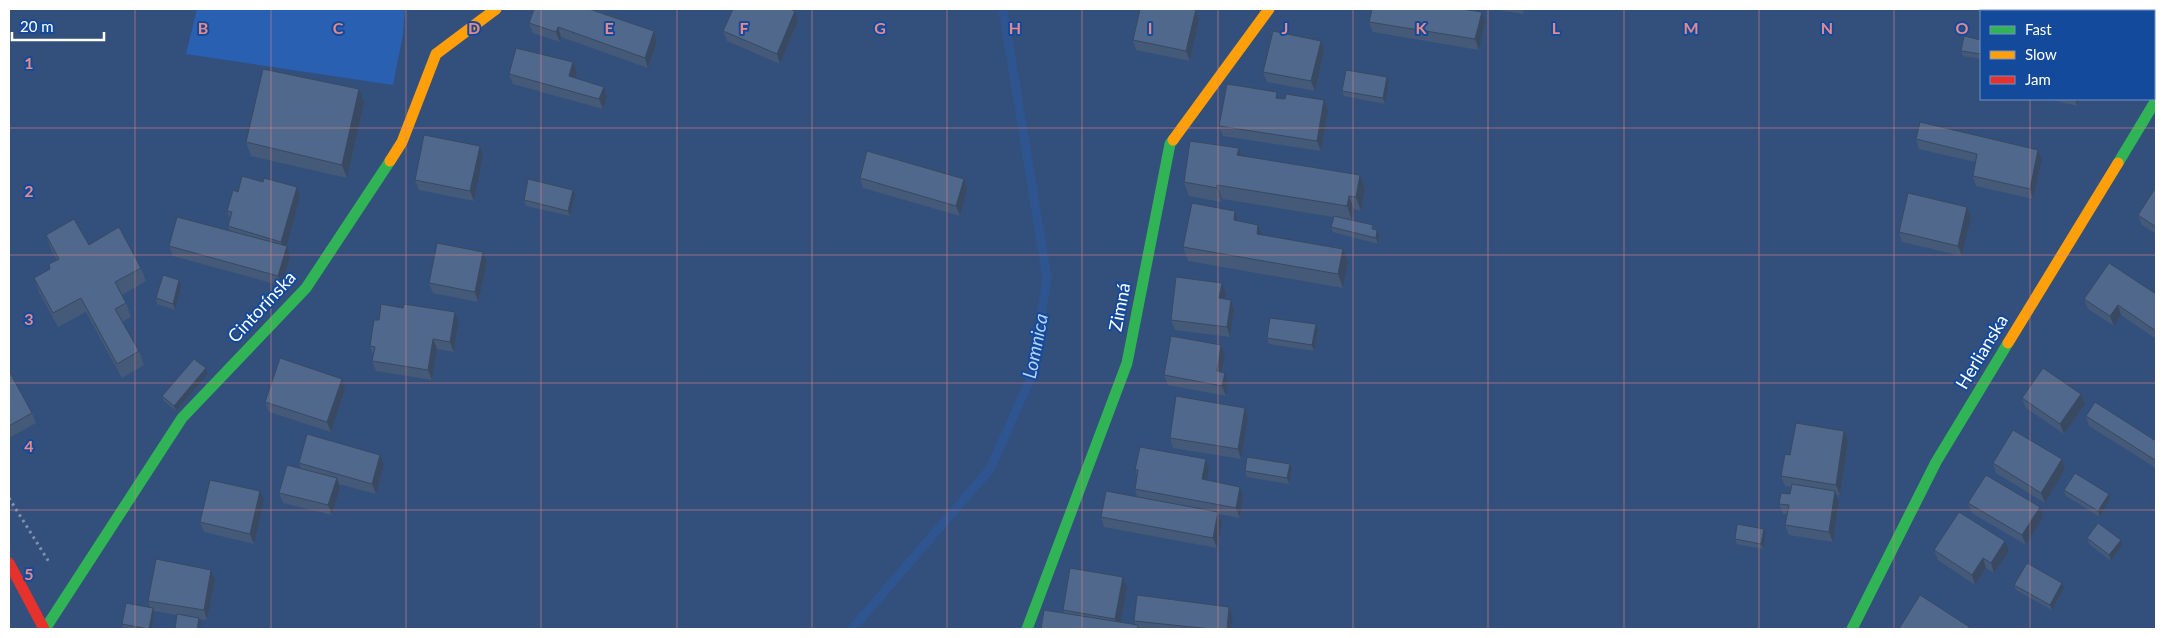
<svg xmlns="http://www.w3.org/2000/svg" width="2165" height="638" font-family="Lato,sans-serif">
  <rect width="100%" height="100%" fill="#33507c"/>
  <path fill="#2960b1" d="M197,9H405L403,34L393,85L186,54Z"/>
  <g fill="none" stroke-linecap="round" stroke-linejoin="round">
    <path stroke="#2e5590" stroke-width="9" d="M852,629L990,469L1032,375L1047,278L1003,9"/>
    <path stroke="#7e91ae" stroke-width="3" stroke-dasharray="2.5 4" stroke-linecap="butt" d="M9,498L49,562"/>
    <g stroke="#30b455" stroke-width="11">
      <path d="M2118,163L2156,100"/>
      <path d="M45,629L182,418L306,288L390,161"/>
      <path d="M1027,629L1127,363L1170,144L1173,140"/>
      <path d="M1852,629L1936,462L2008,343"/>
    </g>
    <g stroke="#ff9f0a" stroke-width="11">
      <path d="M1173,140L1269,9"/>
      <path d="M390,161L402,142L436,54L496,9"/>
      <path d="M2008,343L2118,163"/>
    </g>
    <path stroke="#e5322d" stroke-width="11" d="M9,563L44,629"/>
  </g>
  <g fill="#455978">
    <path d="M534,9H593L594,10L654,31L657,41L648,68L561,37L560,42L533,33L529,23Z"/>
    <path d="M1196,9L1199,19L1190,61L1136,50L1133,40Z"/>
    <path d="M1493,9H1524L1523,14Z"/>
    <path d="M1482,12L1485,22L1479,50L1373,32L1369,22Z"/>
    <path d="M798,21L780,64L727,41L723,31Z"/>
    <path d="M1981,40V59L1963,56L1961,51Z"/>
    <path d="M1321,41L1324,51L1315,91L1267,82L1263,72Z"/>
    <path d="M573,62L577,72L575,78L607,97L603,109L513,84L509,74Z"/>
    <path d="M1389,82L1385,104L1344,96L1342,91Z"/>
    <path d="M1279,98L1324,100L1328,110L1321,151L1223,136L1219,126Z"/>
    <path d="M2048,99H2079L2077,106Z"/>
    <path d="M364,103L347,178L251,156L246,142Z"/>
    <path d="M1916,139L2038,150L2042,160L2033,199L1976,186L1973,176L1975,162L1919,149Z"/>
    <path d="M480,146L483,156L474,201L419,190L415,180Z"/>
    <path d="M1239,148L1242,156L1360,175L1365,189L1361,211L1354,209L1352,220L1373,225L1374,229L1379,235L1378,244L1333,232L1331,227L1333,217L1222,199V202L1189,196L1184,182Z"/>
    <path d="M860,178L964,179L967,189L960,216L863,188Z"/>
    <path d="M263,182L297,187L300,197L286,246L290,257L282,286L173,256L169,246L230,231L228,226L230,219L227,211L238,192Z"/>
    <path d="M2156,187V234L2142,225L2138,215Z"/>
    <path d="M575,195L570,216L526,206L524,200Z"/>
    <path d="M1967,207L1971,217L1962,256L1902,242L1899,232Z"/>
    <path d="M1235,211L1239,221L1262,235L1343,249L1348,262L1343,288L1188,261L1183,247Z"/>
    <path d="M46,235L89,245L141,268L146,281L122,295L126,303L131,317L122,322L139,351L144,365L122,378L86,312L58,327L39,292L34,278L50,269L57,260L51,249Z"/>
    <path d="M487,262L478,302L433,293L429,283Z"/>
    <path d="M1222,283L1226,293L1224,299L1231,300L1234,310L1230,337L1175,330L1171,320Z"/>
    <path d="M181,286L175,310L157,304L156,298Z"/>
    <path d="M2156,294V339L2121,315L2114,326L2088,309L2084,299Z"/>
    <path d="M379,320L458,322L454,352L437,349L432,380L376,371L372,361L373,355L370,346Z"/>
    <path d="M1316,324L1318,330L1314,351L1269,344L1267,338Z"/>
    <path d="M1221,345L1225,355L1222,372L1225,373L1228,383L1226,396L1168,385L1164,375Z"/>
    <path d="M9,371L32,413L36,423L9,438Z"/>
    <path d="M208,374L176,411L164,401L162,396Z"/>
    <path d="M345,389L331,432L269,412L265,402Z"/>
    <path d="M2081,394L2085,404L2064,434L2026,408L2022,398Z"/>
    <path d="M1245,408L1248,418L1241,459L1173,448L1170,438Z"/>
    <path d="M2086,416L2156,441V468L2089,426Z"/>
    <path d="M1844,431L1848,441L1840,495H1837L1839,501L1833,542L1789,535L1785,525L1787,514H1783L1779,504L1790,494L1791,487L1785,486L1781,476L1790,455Z"/>
    <path d="M380,455L384,465L376,494L339,484L340,488L332,515L283,503L279,493L301,468L299,463Z"/>
    <path d="M1206,459L1209,469L1207,480L1243,497L1240,518L1219,514L1222,522L1217,548L1104,527L1101,517L1137,497L1135,489L1137,475L1135,470Z"/>
    <path d="M2062,459L2065,469L2045,503L1996,473L1993,463Z"/>
    <path d="M1292,469L1289,484L1247,477L1245,471Z"/>
    <path d="M2064,490L2109,494L2110,499L2100,517L2066,496Z"/>
    <path d="M264,501L254,544L204,532L200,522Z"/>
    <path d="M1968,503L2040,507L2043,517L2026,545L1972,513Z"/>
    <path d="M1766,534L1763,549L1737,544L1735,539Z"/>
    <path d="M2087,538L2121,540L2122,545L2111,561L2089,544Z"/>
    <path d="M1934,550L2009,551L1994,573L1986,568L1975,585L1938,560Z"/>
    <path d="M215,580L207,620L199,619L201,623L177,615L154,611V613L152,629H124L122,624L150,608L148,601Z"/>
    <path d="M2014,585L2064,588L2052,610L2016,590Z"/>
    <path d="M1127,588L1120,622L1135,625L1134,621L1229,607L1233,618L1231,629H1041L1064,613L1063,610Z"/>
  </g>
  <g fill="#384961">
    <path d="M1196,9L1199,19L1190,61L1186,51Z"/>
    <path d="M795,11L798,21L780,64L777,54Z"/>
    <path d="M1482,12L1485,22L1479,50L1475,39Z"/>
    <path d="M558,27L561,37L560,42L556,32Z"/>
    <path d="M654,31L657,41L648,68L645,58Z"/>
    <path d="M1321,41L1324,51L1315,91L1311,81Z"/>
    <path d="M573,62L577,72L573,87L569,76Z"/>
    <path d="M1387,77L1389,82L1385,104L1383,98Z"/>
    <path d="M604,87L607,97L603,109L599,99Z"/>
    <path d="M359,89L364,103L347,178L342,165Z"/>
    <path d="M2075,99H2079L2077,106Z"/>
    <path d="M1324,100L1328,110L1321,151L1317,141Z"/>
    <path d="M480,146L483,156L474,201L470,191Z"/>
    <path d="M1239,148L1244,161L1237,155Z"/>
    <path d="M2038,150L2042,160L2033,199L2030,189Z"/>
    <path d="M1360,175L1365,189L1361,211L1356,197Z"/>
    <path d="M964,179L967,189L960,216L956,206Z"/>
    <path d="M1217,185L1222,199V202L1217,188Z"/>
    <path d="M297,187L300,197L285,252L281,242Z"/>
    <path d="M573,190L575,195L570,216L568,211Z"/>
    <path d="M1349,196L1354,209L1352,220L1347,206Z"/>
    <path d="M1967,207L1971,217L1962,256L1958,246Z"/>
    <path d="M1235,211L1240,225L1234,220Z"/>
    <path d="M1258,225L1263,239L1257,234Z"/>
    <path d="M1377,230L1379,235L1378,244L1376,238Z"/>
    <path d="M287,246L290,257L282,286L278,276Z"/>
    <path d="M1343,249L1348,262L1343,288L1338,274Z"/>
    <path d="M483,252L487,262L478,302L475,292Z"/>
    <path d="M179,280L181,286L175,310L173,304Z"/>
    <path d="M1222,283L1226,293L1223,308L1219,298Z"/>
    <path d="M1231,300L1234,310L1230,337L1227,327Z"/>
    <path d="M2118,305L2121,315L2114,326L2110,316Z"/>
    <path d="M455,312L458,322L454,352L450,342Z"/>
    <path d="M1316,324L1318,330L1314,351L1312,345Z"/>
    <path d="M433,339L437,349L432,380L428,370Z"/>
    <path d="M1221,345L1225,355L1220,381L1217,371Z"/>
    <path d="M206,368L208,374L176,411L174,406Z"/>
    <path d="M1225,373L1228,383L1226,396L1222,386Z"/>
    <path d="M342,379L345,389L331,432L327,422Z"/>
    <path d="M2081,394L2085,404L2064,434L2060,424Z"/>
    <path d="M1245,408L1248,418L1241,459L1238,449Z"/>
    <path d="M1844,431L1848,441L1840,495L1836,485Z"/>
    <path d="M380,455L384,465L376,494L372,484Z"/>
    <path d="M1206,459L1209,469L1206,489L1202,479Z"/>
    <path d="M2062,459L2065,469L2045,503L2041,493Z"/>
    <path d="M1290,464L1292,469L1289,484L1287,478Z"/>
    <path d="M337,478L340,488L332,515L328,505Z"/>
    <path d="M1240,487L1243,497L1240,518L1236,508Z"/>
    <path d="M260,491L264,501L254,544L250,534Z"/>
    <path d="M1835,491L1839,501L1833,542L1829,532Z"/>
    <path d="M2109,494L2110,499L2100,517L2098,511Z"/>
    <path d="M2040,507L2043,517L2026,545L2022,535Z"/>
    <path d="M1218,512L1222,522L1217,548L1213,538Z"/>
    <path d="M1764,529L1766,534L1763,549L1761,544Z"/>
    <path d="M2121,540L2122,545L2111,561L2109,555Z"/>
    <path d="M2005,541L2009,551L1994,573L1991,563Z"/>
    <path d="M1983,558L1986,568L1975,585L1972,575Z"/>
    <path d="M211,570L215,580L207,620L204,610Z"/>
    <path d="M1123,577L1127,588L1119,629L1115,619Z"/>
    <path d="M2062,583L2064,588L2052,610L2050,605Z"/>
    <path d="M1229,607L1233,618L1231,629H1227Z"/>
    <path d="M153,608L154,613L152,629H149Z"/>
    <path d="M199,618L201,623L200,629H197Z"/>
  </g>
  <g fill="#50688b" stroke="#384961">
    <path d="M534,9H589L654,31L645,58L558,27L556,32L529,23Z"/>
    <path d="M733,9H789L795,11L777,54L723,31Z"/>
    <path d="M1140,9H1196L1186,51L1133,40Z"/>
    <path d="M1372,9H1462L1482,12L1475,39L1369,22Z"/>
    <path d="M2012,9H2091L2107,11H2012Z"/>
    <path d="M1273,31L1321,41L1311,81L1263,72Z"/>
    <path d="M1964,36L1981,40V54L1961,51Z"/>
    <path d="M516,48L573,62L569,76L604,87L599,99L509,74Z"/>
    <path d="M263,69L359,89L342,165L246,142Z"/>
    <path d="M1346,70L1387,77L1383,98L1342,91Z"/>
    <path d="M1227,84L1277,92L1276,98L1285,99L1286,94L1324,100L1317,141L1219,126Z"/>
    <path d="M1920,122L2038,150L2030,189L1973,176L1977,154L1916,139Z"/>
    <path d="M424,135L480,146L470,191L415,180Z"/>
    <path d="M1190,141L1239,148L1237,155L1360,175L1356,197L1349,196L1347,206L1217,185V188L1184,182Z"/>
    <path d="M867,151L964,179L956,206L860,178Z"/>
    <path d="M242,176L263,182L264,178L297,187L281,242L228,226L232,212L227,211L233,190L238,192Z"/>
    <path d="M528,179L573,190L568,211L524,200Z"/>
    <path d="M2156,187V227L2138,215Z"/>
    <path d="M1908,193L1967,207L1958,246L1899,232Z"/>
    <path d="M1192,203L1235,211L1234,220L1258,225L1257,234L1343,249L1338,274L1183,247Z"/>
    <path d="M1334,216L1373,225L1372,229L1377,230L1376,238L1331,227Z"/>
    <path d="M177,217L287,246L278,276L169,246Z"/>
    <path d="M74,219L89,245L119,227L141,268L115,282L126,303L115,309L139,351L117,364L81,298L53,313L34,278L50,269L49,264L59,259L46,235Z"/>
    <path d="M437,243L483,252L475,292L429,283Z"/>
    <path d="M2109,263L2156,294V331L2118,305L2110,316L2084,299Z"/>
    <path d="M163,275L179,280L173,304L156,298Z"/>
    <path d="M1176,277L1222,283L1219,298L1231,300L1227,327L1171,320Z"/>
    <path d="M381,304L403,308L404,304L455,312L450,342L433,339L428,370L372,361L375,347L370,346L374,320H379Z"/>
    <path d="M1270,318L1316,324L1312,345L1267,338Z"/>
    <path d="M1171,336L1221,345L1217,371L1225,373L1222,386L1164,375Z"/>
    <path d="M280,358L342,379L327,422L265,402Z"/>
    <path d="M194,359L206,368L174,406L162,396Z"/>
    <path d="M2043,368L2081,394L2060,424L2022,398Z"/>
    <path d="M9,371L32,413L9,426Z"/>
    <path d="M1176,396L1245,408L1238,449L1170,438Z"/>
    <path d="M2095,402L2156,441V457L2155,460L2086,416Z"/>
    <path d="M1796,423L1844,431L1836,485L1781,476L1785,454L1790,455Z"/>
    <path d="M2013,430L2062,459L2041,493L1993,463Z"/>
    <path d="M307,434L380,455L372,484L299,463Z"/>
    <path d="M1140,447L1206,459L1202,479L1240,487L1236,508L1135,489L1138,470H1135Z"/>
    <path d="M1247,457L1290,464L1287,478L1245,471Z"/>
    <path d="M287,465L337,478L328,505L279,493Z"/>
    <path d="M2075,473L2109,494L2098,511L2064,490Z"/>
    <path d="M1986,475L2040,507L2022,535L1968,503Z"/>
    <path d="M210,480L260,491L250,534L200,522Z"/>
    <path d="M1792,484L1835,491L1829,532L1785,525L1789,505L1779,504L1781,493L1790,494Z"/>
    <path d="M1106,491L1218,512L1213,538L1101,517Z"/>
    <path d="M1959,512L2005,541L1991,563L1983,558L1972,575L1934,550Z"/>
    <path d="M2098,523L2121,540L2109,555L2087,538Z"/>
    <path d="M1737,524L1764,529L1761,544L1735,539Z"/>
    <path d="M156,559L211,570L204,610L148,601Z"/>
    <path d="M2027,563L2062,583L2050,605L2014,585Z"/>
    <path d="M1070,568L1123,577L1115,619L1063,610Z"/>
    <path d="M1137,595L1229,607L1227,629H1211L1134,621Z"/>
    <path d="M1920,595L1971,628V629H1899Z"/>
    <path d="M126,603L153,608L149,629L122,624Z"/>
    <path d="M1044,610L1138,625L1137,629H1041Z"/>
    <path d="M177,614L199,618L197,629H175Z"/>
  </g>
  <path fill="none" stroke="#e88989" stroke-width="1" stroke-opacity="0.55" d="M135,9V629M271,9V629M406,9V629M541,9V629M677,9V629M812,9V629M947,9V629M1082,9V629M1218,9V629M1353,9V629M1488,9V629M1624,9V629M1759,9V629M1894,9V629M2030,9V11M2030,99V629M9,128H2156M9,255H2156M9,383H2156M9,510H2156"/>
  <g text-anchor="middle" stroke-width="4" stroke-linejoin="round" paint-order="stroke">
    <g font-size="18" fill="#fff" stroke="#144a9b">
      <text transform="translate(262 307) rotate(-47)" y="6">Cintorínska</text>
      <text transform="translate(1120 307) rotate(-79)" y="6">Zimná</text>
      <text transform="translate(1982 352) rotate(-59)" y="6">Herlianska</text>
    </g>
    <g font-size="19" font-style="italic" fill="#b5d2fa" stroke="#144a9b">
      <text transform="translate(1035 346) rotate(-79)" y="7">Lomnica</text>
    </g>
  </g>
  <g font-size="16" text-anchor="middle" font-weight="bold" fill="#e88989" stroke="#144a9b" stroke-width="4" stroke-linejoin="round" paint-order="stroke">
    <text x="203" y="34">B</text>
    <text x="338" y="34">C</text>
    <text x="474" y="34">D</text>
    <text x="609" y="34">E</text>
    <text x="744" y="34">F</text>
    <text x="880" y="34">G</text>
    <text x="1015" y="34">H</text>
    <text x="1150" y="34">I</text>
    <text x="1285" y="34">J</text>
    <text x="1421" y="34">K</text>
    <text x="1556" y="34">L</text>
    <text x="1691" y="34">M</text>
    <text x="1827" y="34">N</text>
    <text x="1962" y="34">O</text>
    <text x="29" y="69">1</text>
    <text x="29" y="197">2</text>
    <text x="29" y="325">3</text>
    <text x="29" y="452">4</text>
    <text x="29" y="580">5</text>
  </g>
  <rect width="2165" height="638" fill="none" stroke="#ffffff" stroke-width="20"/>
  <rect x="1980" y="10" width="175" height="90" fill="#144a9b" stroke="#7292c3"/>
  <rect x="1990" y="26" width="25" height="8" fill="#30b455" stroke="#7292c3"/>
  <text x="2025" y="35" font-size="15" fill="#ffffff">Fast</text>
  <rect x="1990" y="51" width="25" height="8" fill="#ff9f0a" stroke="#7292c3"/>
  <text x="2025" y="60" font-size="15" fill="#ffffff">Slow</text>
  <rect x="1990" y="76" width="25" height="8" fill="#e5322d" stroke="#7292c3"/>
  <text x="2025" y="85" font-size="15" fill="#ffffff">Jam</text>
  <path d="M12 32v8h92v-8" fill="none" stroke="#ffffff" stroke-width="2.5"/>
  <text x="20" y="32" font-size="15" fill="#ffffff" stroke="#144a9b" stroke-width="4" paint-order="stroke">20 m</text>
</svg>
